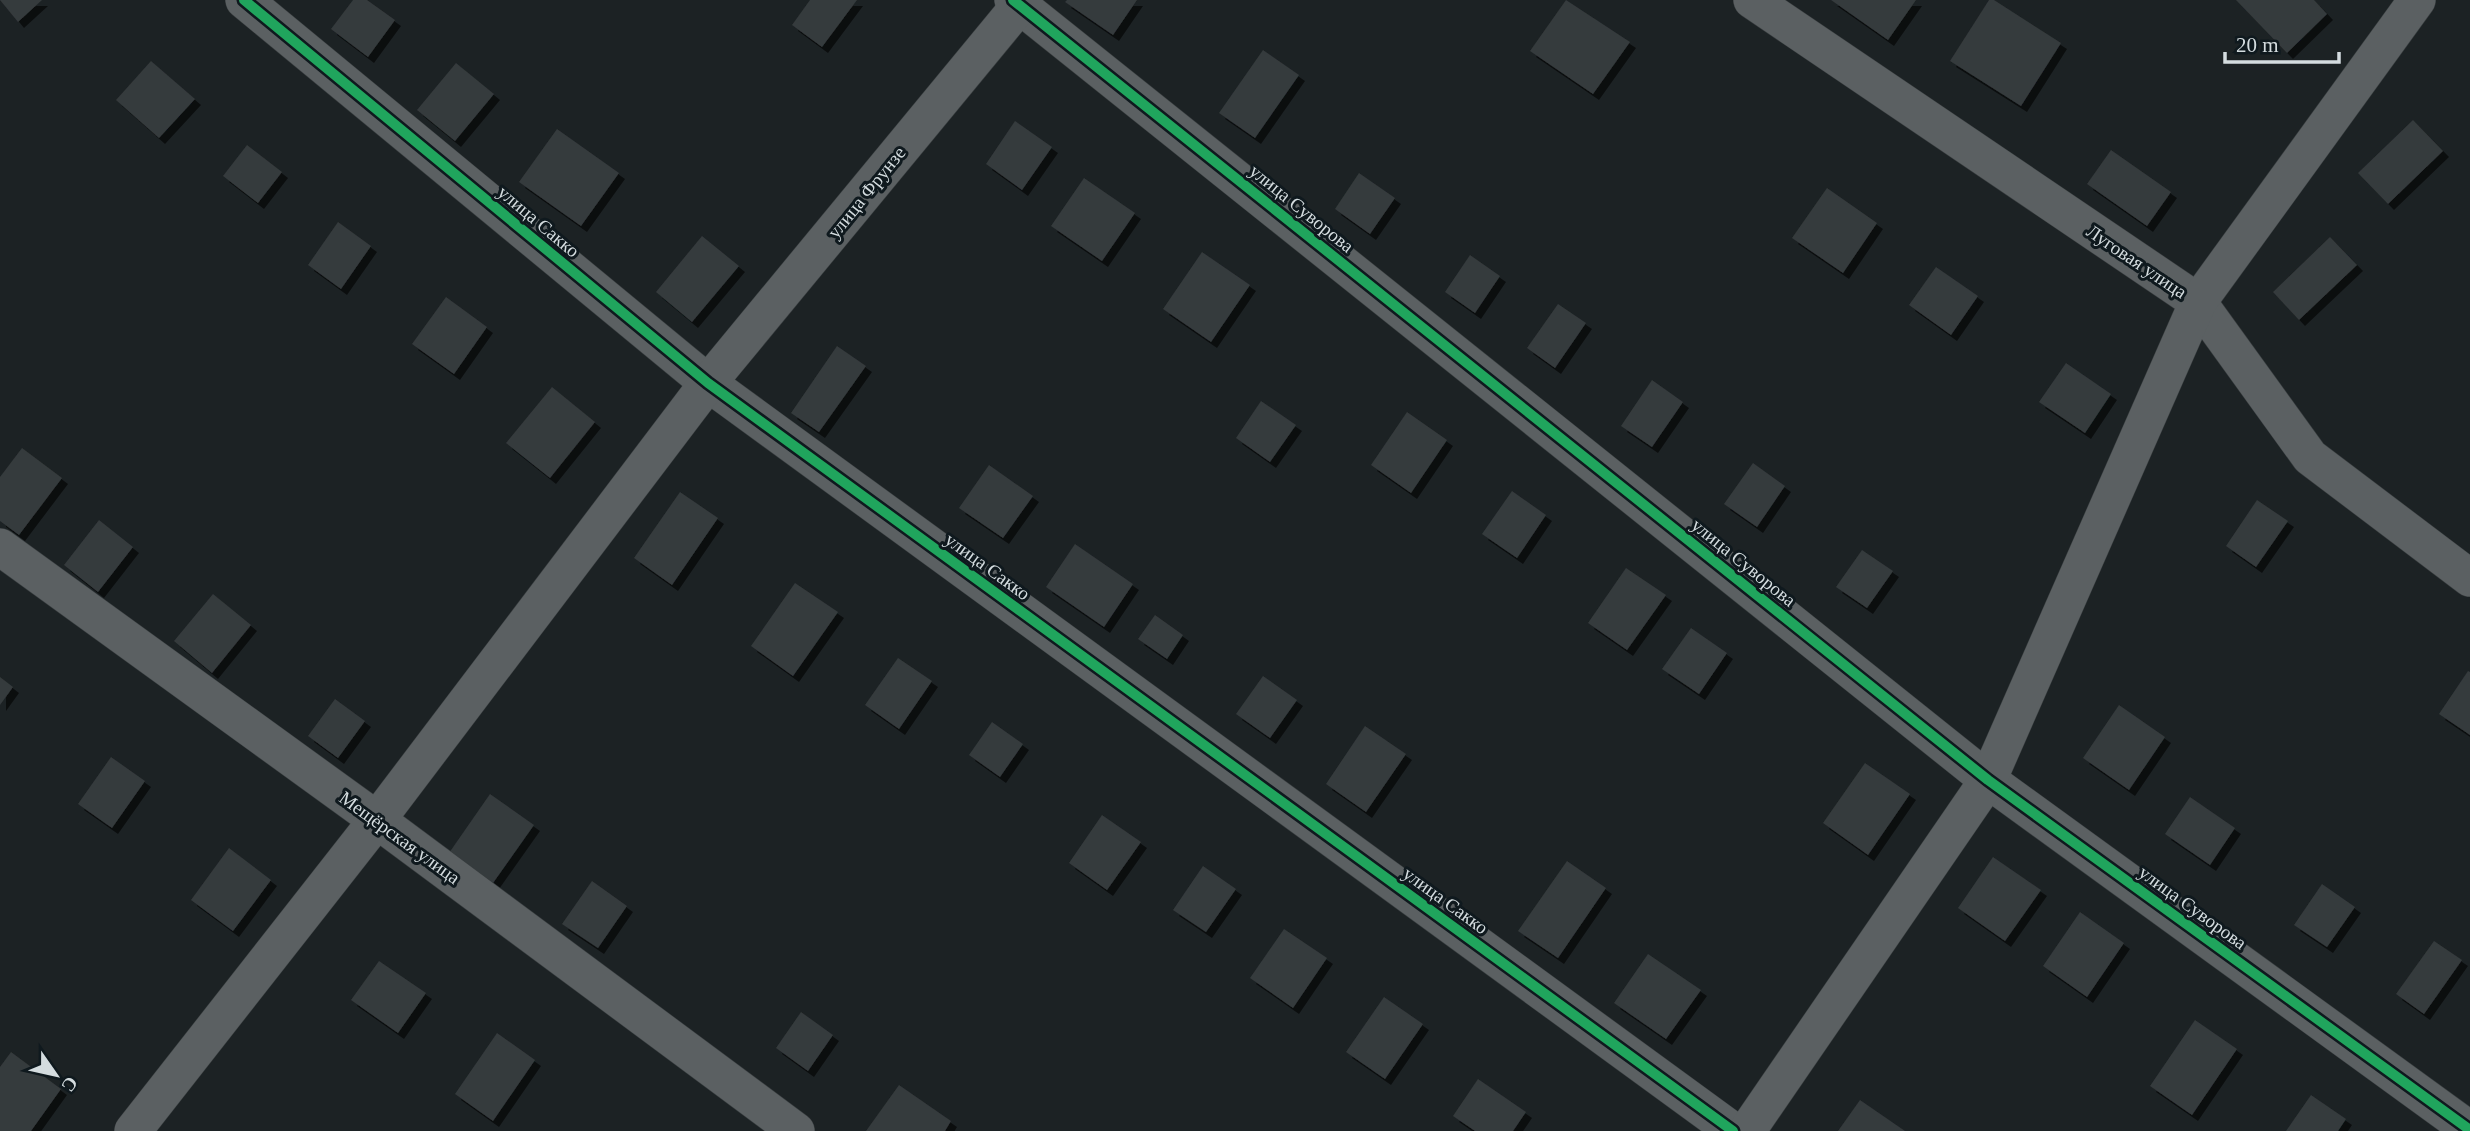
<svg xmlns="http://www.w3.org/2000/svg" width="2470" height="1131" font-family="Georgia,serif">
  <defs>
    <filter id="shadow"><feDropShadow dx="6" dy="6" stdDeviation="0" flood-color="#0009"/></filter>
  </defs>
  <rect width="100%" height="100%" fill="#1c2224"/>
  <g fill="#353a3c" filter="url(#shadow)">
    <path d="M0,0H42L18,22Z"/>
    <path d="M353,0H367L395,20L368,57L331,29Z"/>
    <path d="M810,0H857L822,47L792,25Z"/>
    <path d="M1067,0H1137L1113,35L1065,2Z"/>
    <path d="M1566,0L1630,42L1593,94L1530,51Z"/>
    <path d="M1831,0H1916L1888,40Z"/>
    <path d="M1989,0H1994L2061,43L2021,106L1950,61Z"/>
    <path d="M2236,0H2314L2327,14L2287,53Z"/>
    <path d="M1263,50L1299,75L1255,138L1219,113Z"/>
    <path d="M151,61L195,99L159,138L116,100Z"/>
    <path d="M456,63L494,94L455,141L417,110Z"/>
    <path d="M2413,120L2443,151L2388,204L2358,173Z"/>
    <path d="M1015,121L1052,147L1022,190L986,164Z"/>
    <path d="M557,129L619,173L581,226L519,182Z"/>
    <path d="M247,145L282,172L258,203L223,176Z"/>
    <path d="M2111,150L2171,192L2147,226L2087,184Z"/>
    <path d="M1359,173L1395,198L1370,234L1335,209Z"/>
    <path d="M1084,178L1135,213L1102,261L1051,226Z"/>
    <path d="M1827,188L1877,223L1843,273L1792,238Z"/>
    <path d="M338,222L371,246L341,289L308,265Z"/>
    <path d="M702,236L739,266L692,322L656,292Z"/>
    <path d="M2330,237L2357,265L2299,320L2273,292Z"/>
    <path d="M1202,252L1250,285L1211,342L1163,309Z"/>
    <path d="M1470,255L1500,276L1475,313L1445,292Z"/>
    <path d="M1936,267L1978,296L1951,335L1909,305Z"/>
    <path d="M446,297L487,327L454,374L412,344Z"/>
    <path d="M1558,304L1586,323L1555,368L1527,348Z"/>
    <path d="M837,346L866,366L819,432L791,413Z"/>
    <path d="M2066,363L2111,394L2085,433L2039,402Z"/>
    <path d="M1652,380L1683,402L1652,447L1621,426Z"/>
    <path d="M552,387L595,422L550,478L506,443Z"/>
    <path d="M1261,401L1296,425L1270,462L1236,438Z"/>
    <path d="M1407,412L1447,440L1411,493L1371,465Z"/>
    <path d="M22,448L62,478L19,535L0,521V477Z"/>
    <path d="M1753,463L1785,486L1757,527L1724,504Z"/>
    <path d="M989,465L1033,496L1003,538L959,508Z"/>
    <path d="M1512,491L1546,515L1517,558L1482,534Z"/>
    <path d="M680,492L718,518L672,585L634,558Z"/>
    <path d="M2257,500L2288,521L2256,567L2226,546Z"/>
    <path d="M99,520L133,547L98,592L64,565Z"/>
    <path d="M1075,544L1133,584L1104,627L1046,587Z"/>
    <path d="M1862,550L1893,571L1867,608L1836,587Z"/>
    <path d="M1626,568L1666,595L1627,650L1588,623Z"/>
    <path d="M795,583L838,612L793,676L751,646Z"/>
    <path d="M213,594L251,625L212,673L174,641Z"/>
    <path d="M1155,615L1183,635L1167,659L1138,639Z"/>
    <path d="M1691,628L1727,653L1699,694L1662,669Z"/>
    <path d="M898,658L932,681L899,729L865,705Z"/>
    <path d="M2468,671L2470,672V735L2439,714Z"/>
    <path d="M1263,676L1297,700L1270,738L1236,714Z"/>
    <path d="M0,677L13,687L0,705Z"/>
    <path d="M335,699L365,721L338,758L308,736Z"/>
    <path d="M2119,705L2165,737L2129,790L2083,758Z"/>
    <path d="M992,722L1023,744L1000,777L969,755Z"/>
    <path d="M1365,726L1406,754L1366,812L1326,784Z"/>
    <path d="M111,757L145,781L112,828L78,804Z"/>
    <path d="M1865,763L1910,794L1868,855L1823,823Z"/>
    <path d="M490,794L534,825L493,883L449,853Z"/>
    <path d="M2190,797L2235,828L2210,865L2165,834Z"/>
    <path d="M1102,815L1141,842L1107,890L1069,863Z"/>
    <path d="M229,848L271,880L233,931L191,900Z"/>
    <path d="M1993,857L2041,890L2005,941L1958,908Z"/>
    <path d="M1567,861L1606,888L1558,958L1518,931Z"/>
    <path d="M1203,866L1236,889L1206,932L1173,910Z"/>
    <path d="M592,881L627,906L598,948L562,924Z"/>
    <path d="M2322,884L2355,907L2327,947L2294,925Z"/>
    <path d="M2080,912L2124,943L2087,997L2043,966Z"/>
    <path d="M1284,929L1327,958L1293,1008L1250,978Z"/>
    <path d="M2434,941L2462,960L2424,1014L2396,994Z"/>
    <path d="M1648,954L1701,990L1666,1039L1614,1003Z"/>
    <path d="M379,961L426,993L398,1033L351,1000Z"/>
    <path d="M1384,997L1423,1024L1385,1079L1346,1052Z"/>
    <path d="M801,1012L833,1035L808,1071L776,1048Z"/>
    <path d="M2195,1020L2237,1049L2192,1115L2150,1086Z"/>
    <path d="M497,1033L535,1060L493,1121L455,1094Z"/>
    <path d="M11,1052L61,1089L31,1131H0V1067Z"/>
    <path d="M1478,1079L1526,1112L1513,1131H1475L1453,1116Z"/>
    <path d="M899,1085L951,1121L945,1131H866Z"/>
    <path d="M2311,1095L2346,1119L2338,1131H2286Z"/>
    <path d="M1860,1100L1905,1131H1838Z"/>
  </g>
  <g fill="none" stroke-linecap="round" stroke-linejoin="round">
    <g stroke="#383d3f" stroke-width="38">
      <g id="minor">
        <path d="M244,0L708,383L1733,1131"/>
        <path d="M1013,0L1988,780L2470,1130"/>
        <path d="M1752,0L2198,302L2310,457L2470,578"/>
        <path d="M0,547L377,820L796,1131"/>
        <path d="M133,1131L377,820L708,383L1024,0"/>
        <path d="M1747,1131L1988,780L2198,302L2417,0"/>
      </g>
    </g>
    <use href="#minor" stroke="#5b6062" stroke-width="37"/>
    <g stroke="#0f191e" stroke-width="15">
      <g id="cycleway">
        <path d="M244,0L708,383L1733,1131"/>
        <path d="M1013,0L1988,780L2470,1130"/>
      </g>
    </g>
    <use href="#cycleway" stroke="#20a55d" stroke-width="10"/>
  </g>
  <g text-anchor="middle" stroke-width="6" stroke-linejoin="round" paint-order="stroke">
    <g font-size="19" fill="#d4dcdf" stroke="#0f191e">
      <text transform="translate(866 192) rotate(-51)" y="7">улица Фрунзе</text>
      <text transform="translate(1302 208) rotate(39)" y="7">улица Суворова</text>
      <text transform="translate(539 221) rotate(40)" y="7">улица Сакко</text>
      <text transform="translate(2137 261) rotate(34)" y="7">Луговая улица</text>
      <text transform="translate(1744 562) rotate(39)" y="7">улица Суворова</text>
      <text transform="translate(988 566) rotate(36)" y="7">улица Сакко</text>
      <text transform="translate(400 837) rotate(36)" y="7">Мещёрская улица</text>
      <text transform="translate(1446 900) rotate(36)" y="7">улица Сакко</text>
      <text transform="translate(2193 907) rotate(36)" y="7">улица Суворова</text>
    </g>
  </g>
  <g transform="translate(56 1075) rotate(124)" stroke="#0f191e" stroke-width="5" paint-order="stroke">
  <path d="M0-5L12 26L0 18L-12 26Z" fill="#d4dcdf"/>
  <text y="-10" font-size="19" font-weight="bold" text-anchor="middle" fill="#d4dcdf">С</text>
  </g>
  <path d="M2225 52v10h114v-10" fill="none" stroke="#d4dcdf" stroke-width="3.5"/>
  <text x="2236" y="52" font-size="21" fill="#d4dcdf" stroke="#0f191e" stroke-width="5" paint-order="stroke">20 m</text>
</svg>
